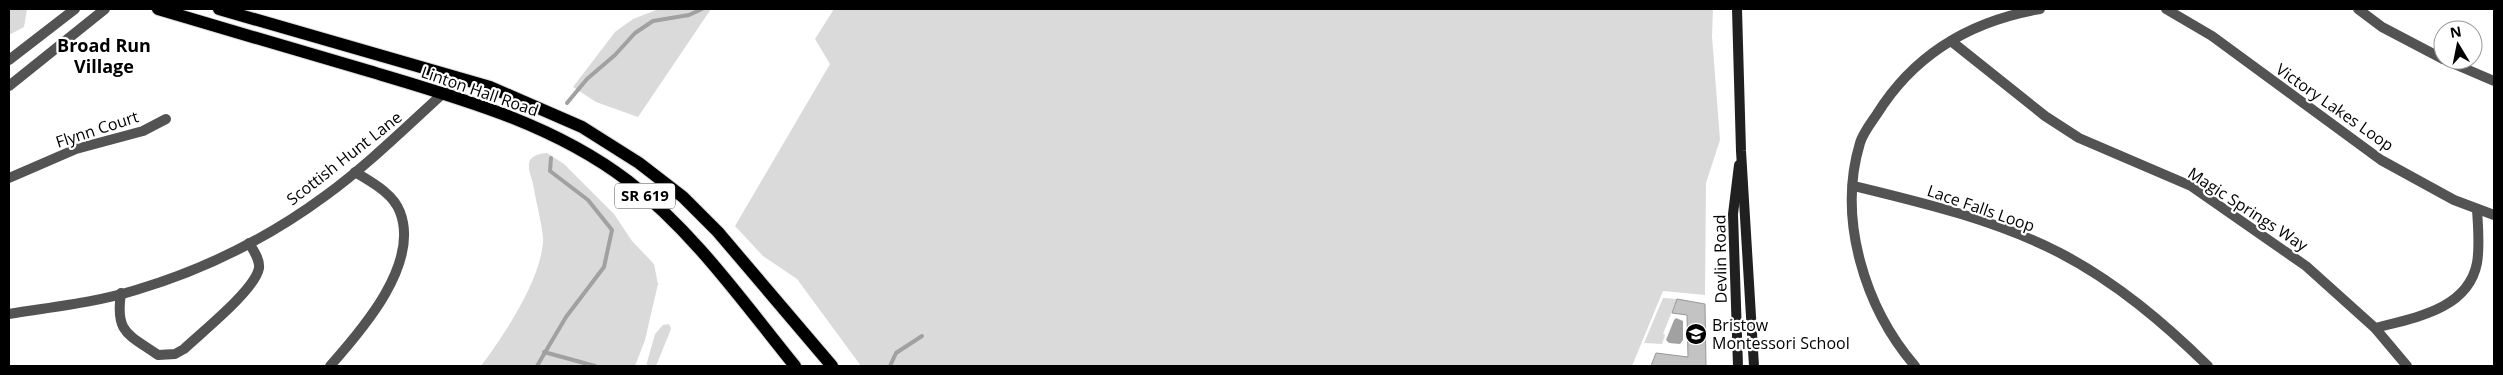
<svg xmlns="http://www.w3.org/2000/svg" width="2503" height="375" font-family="'Open Sans',sans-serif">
  <rect width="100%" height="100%" fill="#fff"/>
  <g fill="#dadada">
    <path d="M9,9H27L24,27L9,35Z"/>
    <path d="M659,9H711L638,117L596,102L573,87L615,32L633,19Z"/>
    <path d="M834,9H1713L1712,36L1720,140L1706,183L1705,295L1663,291L1632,366H861L797,279L763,256L735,226L830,64L815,39Z"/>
    <path d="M547,153L564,164L614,214L632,241L654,264L658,284L645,340L635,366H481C504,335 541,280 543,241C544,232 536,202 534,189C532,174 518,155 547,153Z"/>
    <path d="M1663,298L1677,299L1663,334L1665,335L1662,344L1644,343Z"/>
    <path d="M669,324L671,329L656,366H646L655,334L663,325Z"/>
  </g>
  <path fill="#a1a1a1" d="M1676,318L1683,321V340L1680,344L1669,343L1666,340L1674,320Z"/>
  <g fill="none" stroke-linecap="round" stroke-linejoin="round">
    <g stroke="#a1a1a1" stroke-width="4">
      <path d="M567,103L587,79L615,55L635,33L653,21L689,15L702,9"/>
      <path d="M544,352L595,366"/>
      <path d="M537,366L566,317L604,267L612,230L588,200L550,171L551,158"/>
      <path d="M890,366L896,353L922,336"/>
    </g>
  </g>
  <path fill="#c3c3c3" stroke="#979797" d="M1677,299L1705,304L1706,366H1651L1656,353L1688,357L1687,315L1672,313Z"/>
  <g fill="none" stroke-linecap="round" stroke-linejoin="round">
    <g stroke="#dbdbdb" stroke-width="14">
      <g id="primary">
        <path d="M158,9C228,30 298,50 369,71C459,98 552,123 628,181C694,232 743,302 795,366"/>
        <path d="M219,9L490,87L582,127L639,163L683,197L718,232L832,366"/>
      </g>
    </g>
    <g stroke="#535353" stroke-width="10">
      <path d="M2166,9L2212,36L2381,160L2454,200L2494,215"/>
      <path d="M2358,9L2382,27L2443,59"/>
      <path d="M1951,41L2045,116L2079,138L2191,186L2306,266L2375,328L2407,366"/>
      <path d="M9,60L75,9"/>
      <path d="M2445,60L2494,81"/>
      <path d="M9,86L105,9"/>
      <path d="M9,178L76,149L143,131L166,119"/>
      <path d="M1854,186C1924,203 1996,220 2060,253C2116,282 2164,323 2208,366"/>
      <path d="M121,293C115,333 128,334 158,355L175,354L184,349C202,332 255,290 259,268C260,259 253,250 249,243"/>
      <path d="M9,314C51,307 94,303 136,290C203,270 268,238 325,196C373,161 415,118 459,79"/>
      <path d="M2375,328C2413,318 2468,310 2477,263C2480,246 2478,227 2477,209"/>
      <path d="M330,366C362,330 420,264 400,212C393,193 371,182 355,172"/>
      <path d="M1915,366C1865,308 1837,219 1860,143C1863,133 1871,123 1877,114C1915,53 1971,21 2040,9"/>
    </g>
    <g stroke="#202020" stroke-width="10">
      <path d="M1737,9L1741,151L1754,366"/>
      <path d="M1738,366L1733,214L1739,165"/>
    </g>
    <use href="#primary" stroke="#000" stroke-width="12"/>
  </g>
  <defs>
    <g id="school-disc" transform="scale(1.125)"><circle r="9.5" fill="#000" stroke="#fff"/><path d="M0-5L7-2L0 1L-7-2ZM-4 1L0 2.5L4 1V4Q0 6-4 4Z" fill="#fff"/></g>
  </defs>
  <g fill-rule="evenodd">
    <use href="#school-disc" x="1696" y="334"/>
  </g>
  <g text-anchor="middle" stroke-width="4.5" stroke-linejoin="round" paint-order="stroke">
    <rect fill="#fff" stroke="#4c4c4c" stroke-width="1" x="615" y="183.5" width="60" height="25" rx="4"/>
    <g font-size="15" font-weight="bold" fill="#000">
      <text x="645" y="201">SR 619</text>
    </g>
    <g font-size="16" fill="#000" stroke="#fff">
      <text transform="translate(480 91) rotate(19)" y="6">Linton Hall Road</text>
      <text transform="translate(2335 107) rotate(35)" y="6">Victory Lakes Loop</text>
      <text transform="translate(97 129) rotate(-18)" y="6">Flynn Court</text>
      <text transform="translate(344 158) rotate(-38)" y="6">Scottish Hunt Lane</text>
      <text transform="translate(1981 208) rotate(19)" y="6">Lace Falls Loop</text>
      <text transform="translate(2248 209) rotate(33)" y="6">Magic Springs Way</text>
      <text transform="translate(1720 259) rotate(-91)" y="6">Devlin Road</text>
    </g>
    <g font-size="16" fill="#000" stroke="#fff" text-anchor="start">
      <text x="1712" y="331">Bristow<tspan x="1712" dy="18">Montessori School</tspan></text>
    </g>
    <g font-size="18" font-weight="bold" fill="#000" stroke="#fff">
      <text x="104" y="52">Broad Run<tspan x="104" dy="21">Village</tspan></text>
    </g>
  </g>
  <rect width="2503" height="375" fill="none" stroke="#000000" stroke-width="20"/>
  <g transform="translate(2458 45) rotate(350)"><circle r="24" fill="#ffffff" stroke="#999999"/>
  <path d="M0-4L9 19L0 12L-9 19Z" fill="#000000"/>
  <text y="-8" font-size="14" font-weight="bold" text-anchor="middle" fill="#000000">N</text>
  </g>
</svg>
